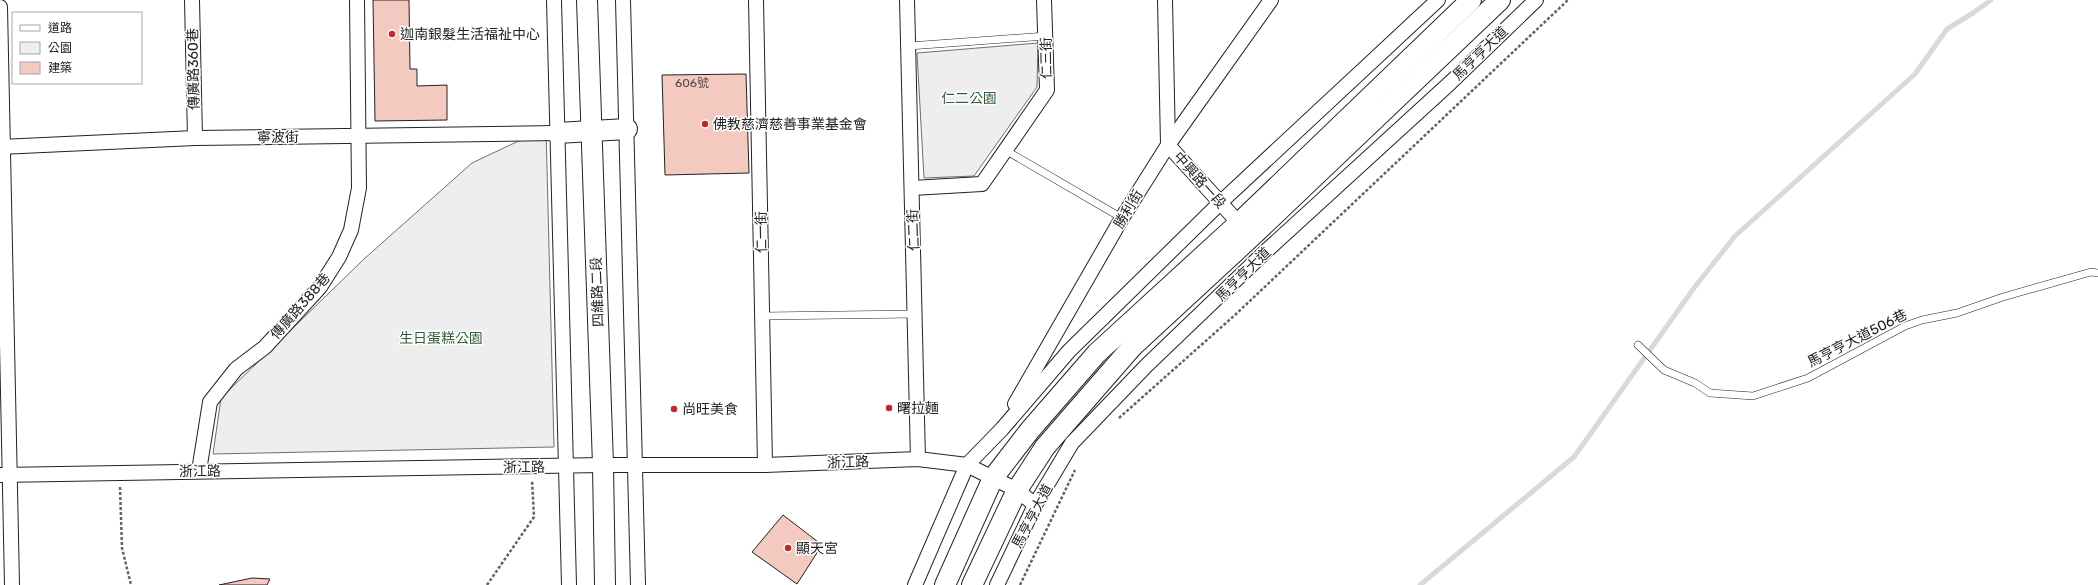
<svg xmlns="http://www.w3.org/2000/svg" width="2098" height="585" font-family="Rubik,'Noto Sans TC',sans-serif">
  <rect width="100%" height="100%" fill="#fff"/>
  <g fill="#eee" stroke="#6f6f6f">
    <path d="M1038,43L1037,87L974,176L924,178L917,53Z"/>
    <path d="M546,128L554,447L213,454L221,398L364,259L472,163Z"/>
  </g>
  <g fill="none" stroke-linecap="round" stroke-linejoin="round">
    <path stroke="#d9d9d9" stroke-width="5" d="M1420,585L1574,457L1694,288L1735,236L1915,74L1947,29L1973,13L1991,0"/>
  </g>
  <g fill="#f3c9c0" stroke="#222">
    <path d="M373,0H409L410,69H417V86L447,85V120L375,121Z"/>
    <path d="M746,74L749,173L665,175L662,75Z"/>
    <path d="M783,515L822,545L797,584L752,552Z"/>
    <path d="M252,578L270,579L267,585H219Z"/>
  </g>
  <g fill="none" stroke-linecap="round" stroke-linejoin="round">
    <g stroke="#222" stroke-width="8">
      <g id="lane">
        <path d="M909,46L1046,36"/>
        <path d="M1005,150L1122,218"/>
        <path d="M762,316L915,314"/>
        <path d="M1638,345L1664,370L1695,383L1710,393L1753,396L1808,378L1905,326L1922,320L1957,313L2003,297L2091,272L2098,273"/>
      </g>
    </g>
    <g stroke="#222" stroke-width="16">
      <g id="street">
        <path d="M192,0L195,138"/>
        <path d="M554,0L569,585"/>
        <path d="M623,0L638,585"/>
        <path d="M756,0L765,465"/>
        <path d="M907,0L918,459"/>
        <path d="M1165,0L1168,145L1245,230"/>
        <path d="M0,7L12,585"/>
        <path d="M0,147L195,138L557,133"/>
        <path d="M912,188L982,184L1047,90L1044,0"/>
        <path d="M1015,404L1122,218L1168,145L1271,0"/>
        <path d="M199,471L210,402L236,369L265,347L320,287L339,257L351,230L359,188L357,0"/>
        <path d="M0,475L603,465H765L918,459L967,465L1017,490L1035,505"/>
        <path d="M915,585L967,465L1002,429L1069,351L1221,202L1438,0"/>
        <path d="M997,585L1035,505L1072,443L1147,365L1264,253L1450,83L1536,0"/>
      </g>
    </g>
    <g stroke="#222" stroke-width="22">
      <g id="secondary">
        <path d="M587,0L603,465L605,585"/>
        <path d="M557,133L627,129"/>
        <path d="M945,585L993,478L1030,430L1097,353L1239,223L1471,0"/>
        <path d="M972,585L1017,490L1045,447L1132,347L1251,237L1500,0"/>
      </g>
    </g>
    <g stroke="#646464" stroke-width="2.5" stroke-dasharray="3 2" stroke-linecap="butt">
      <path d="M1119,418L1235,315L1568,0"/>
      <path d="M120,487L122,548L131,585"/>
      <path d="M487,585L534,517L532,480"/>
      <path d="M1020,585L1075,470"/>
    </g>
    <use href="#lane" stroke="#fff" stroke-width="7"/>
    <use href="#street" stroke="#fff" stroke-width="14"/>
    <use href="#secondary" stroke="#fff" stroke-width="20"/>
  </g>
  <g fill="#c62828" stroke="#fff" stroke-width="1.5">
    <circle cx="392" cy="34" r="4"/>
    <circle cx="705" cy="124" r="4"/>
    <circle cx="889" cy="408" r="4"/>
    <circle cx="674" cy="409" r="4"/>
    <circle cx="788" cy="548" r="4"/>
  </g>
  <g text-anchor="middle" stroke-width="3" stroke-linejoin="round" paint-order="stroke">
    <g font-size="12" fill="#564c4a">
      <text x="692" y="87">606號</text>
    </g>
    <g font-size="14" fill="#222" stroke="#fff" text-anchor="start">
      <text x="400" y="39">迦南銀髮生活福祉中心</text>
      <text x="713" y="129">佛教慈濟慈善事業基金會</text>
      <text x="897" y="413">曙拉麵</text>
      <text x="682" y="414">尚旺美食</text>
      <text x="796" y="553">顯天宮</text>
    </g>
    <g font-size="14" fill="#222" stroke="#fff">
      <text transform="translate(1480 53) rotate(-44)" y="5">馬亨亨大道</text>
      <text transform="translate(1046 58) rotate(-91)" y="5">仁三街</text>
      <text transform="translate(193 69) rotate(-91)" y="5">傳廣路360巷</text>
      <text transform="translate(278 137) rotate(-1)" y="5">寧波街</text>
      <text transform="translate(1200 180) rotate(48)" y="5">中興路一段</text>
      <text transform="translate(1128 209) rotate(-59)" y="5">勝利街</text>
      <text transform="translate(913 230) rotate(-92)" y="5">仁二街</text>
      <text transform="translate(761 232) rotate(-91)" y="5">仁一街</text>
      <text transform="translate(1243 274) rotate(-44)" y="5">馬亨亨大道</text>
      <text transform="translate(597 292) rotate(-92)" y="5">四維路二段</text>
      <text transform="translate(300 306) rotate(-49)" y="5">傳廣路388巷</text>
      <text transform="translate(1857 338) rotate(-27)" y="5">馬亨亨大道506巷</text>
      <text transform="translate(848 462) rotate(-2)" y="5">浙江路</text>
      <text transform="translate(524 467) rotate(-1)" y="5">浙江路</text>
      <text transform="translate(200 471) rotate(-1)" y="5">浙江路</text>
      <text transform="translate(1032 516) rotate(-62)" y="5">馬亨亨大道</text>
    </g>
    <g font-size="14" fill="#2f5e38" stroke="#fff">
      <text x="969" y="103">仁二公園</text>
      <text x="441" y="343">生日蛋糕公園</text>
    </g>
  </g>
  <rect x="12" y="12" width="130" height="72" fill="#ffffff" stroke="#a7a7a7"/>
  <rect x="20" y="25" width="20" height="6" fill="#ffffff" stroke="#a7a7a7"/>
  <text x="48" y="32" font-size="12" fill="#222222">道路</text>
  <rect x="20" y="42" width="20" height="12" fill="#eeeeee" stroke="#a7a7a7"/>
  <text x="48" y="52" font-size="12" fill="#222222">公園</text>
  <rect x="20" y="62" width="20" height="12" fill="#f3c9c0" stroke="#a7a7a7"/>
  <text x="48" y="72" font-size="12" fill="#222222">建築</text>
</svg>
